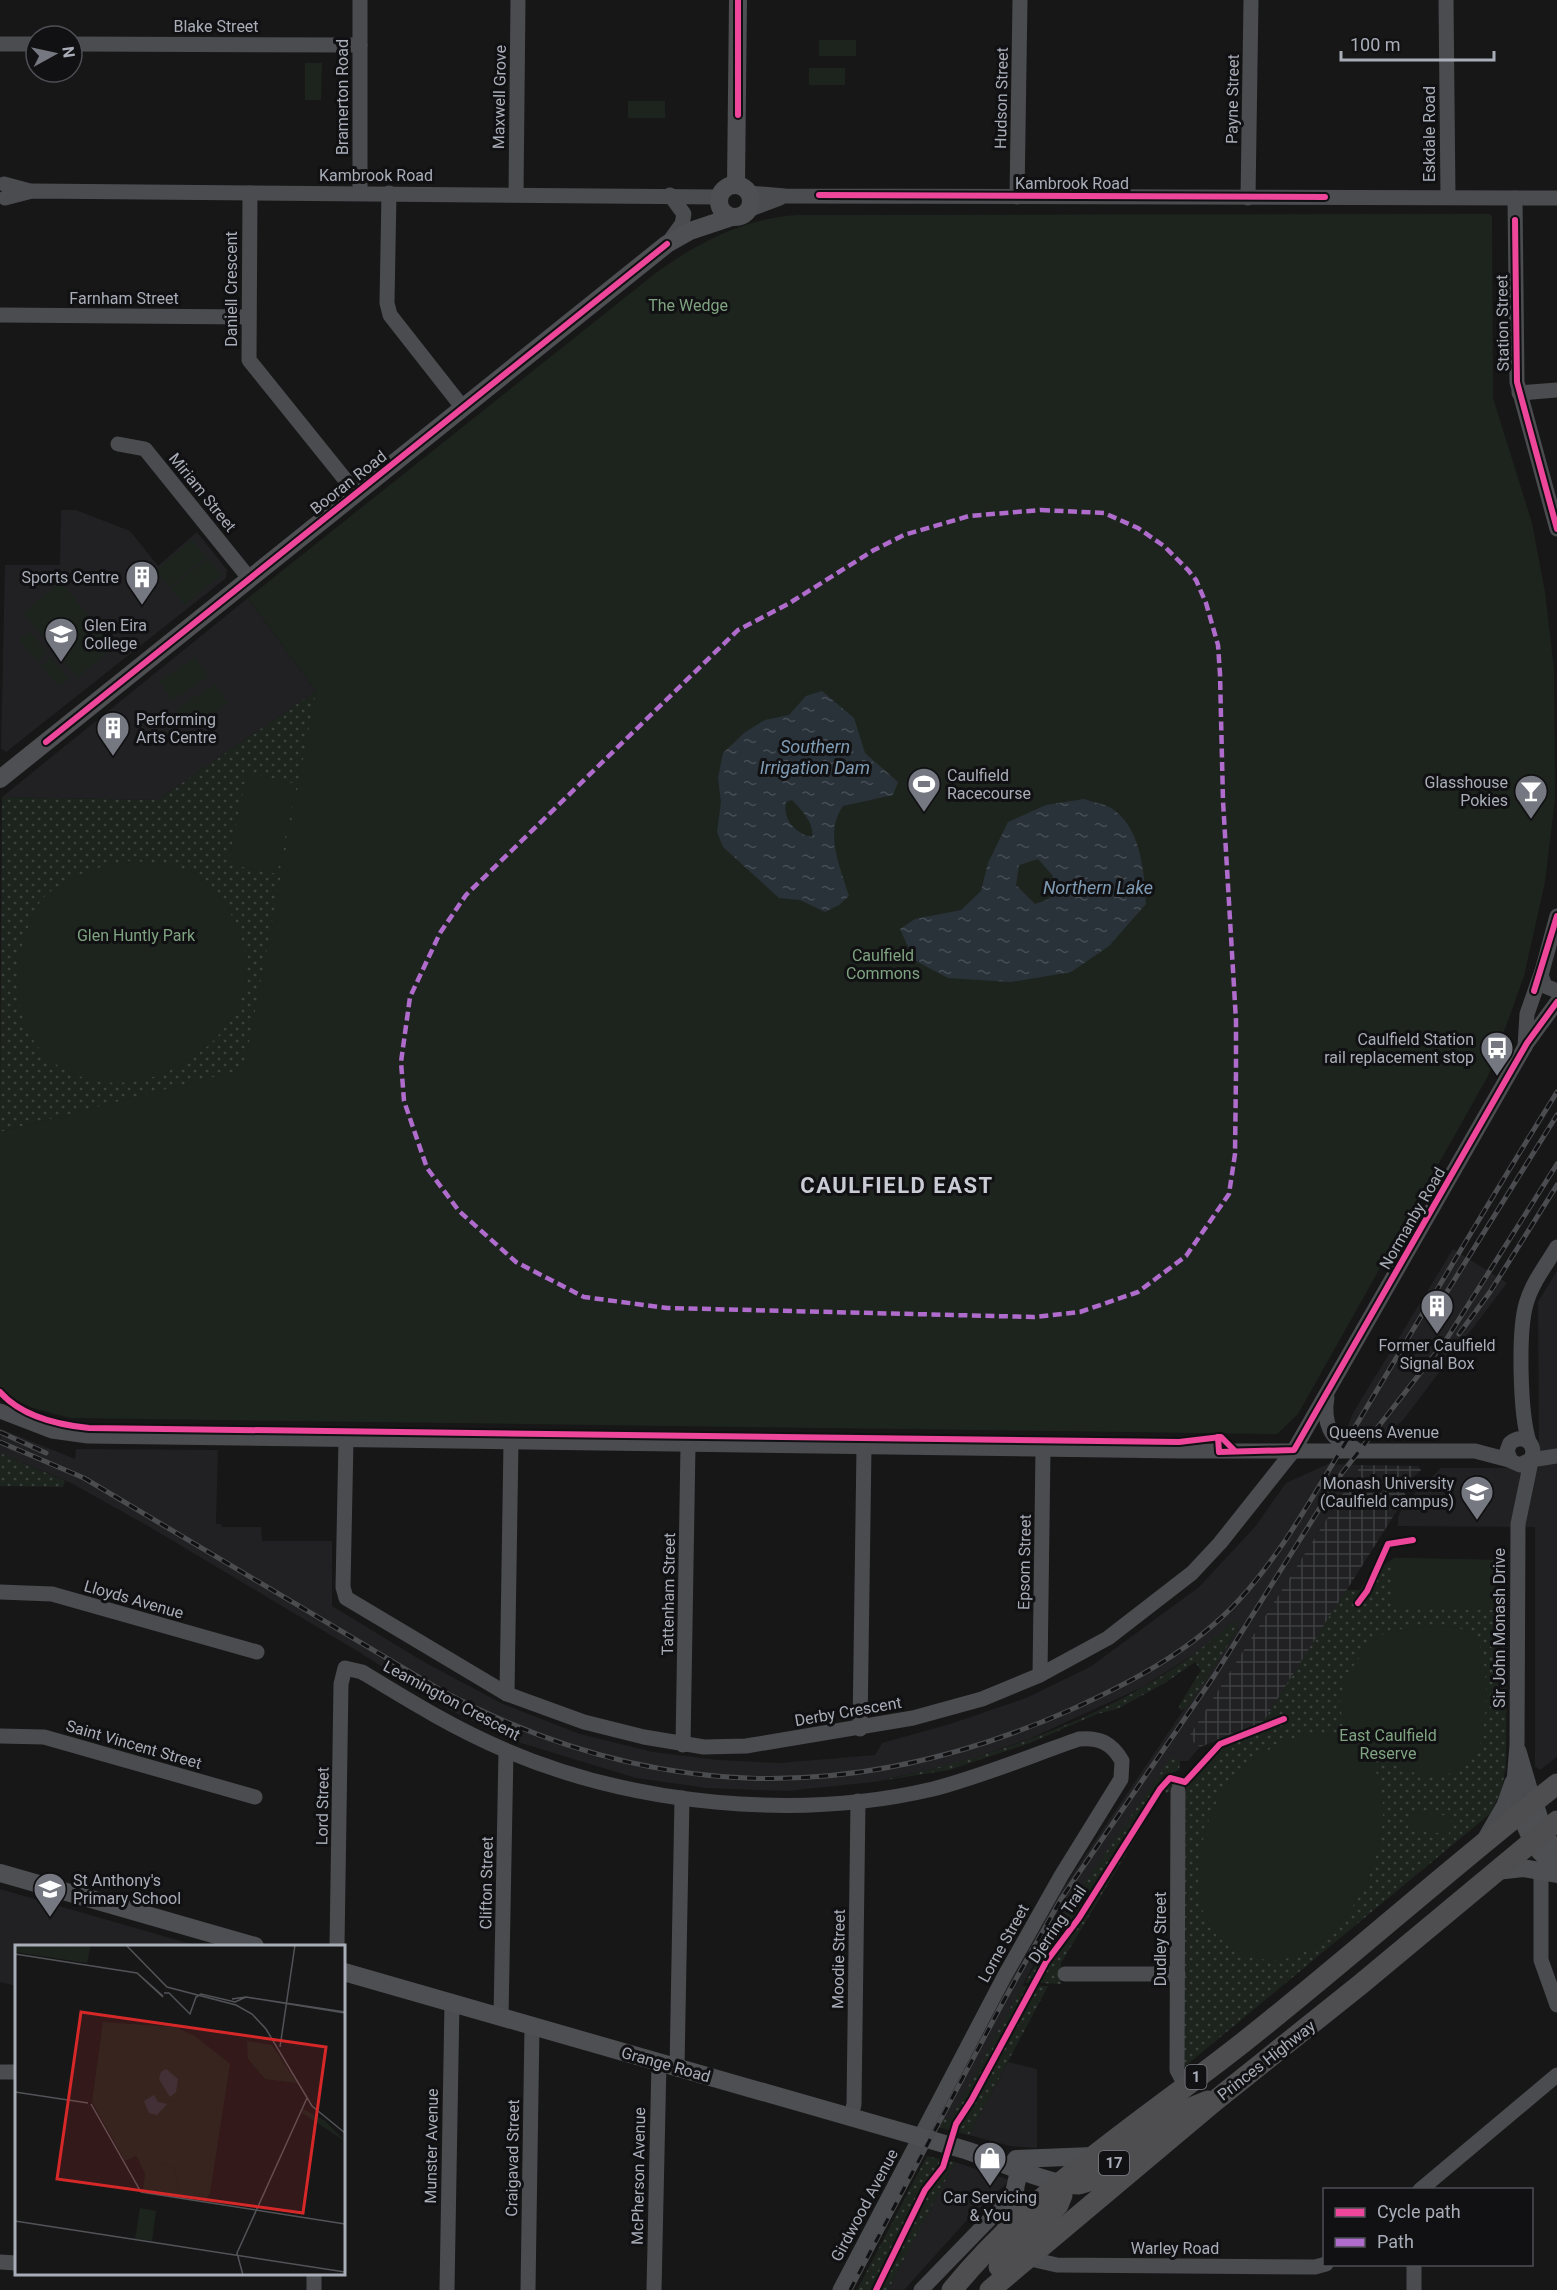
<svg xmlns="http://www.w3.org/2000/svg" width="1557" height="2290" font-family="Roboto,sans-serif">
  <defs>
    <pattern id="industrial-grid" width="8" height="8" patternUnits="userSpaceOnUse" patternTransform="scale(1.5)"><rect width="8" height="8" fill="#212123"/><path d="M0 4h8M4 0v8" fill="none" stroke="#3e3f41"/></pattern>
    <pattern id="grass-dots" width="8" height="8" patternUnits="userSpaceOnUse" patternTransform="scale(1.5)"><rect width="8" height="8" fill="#1d241e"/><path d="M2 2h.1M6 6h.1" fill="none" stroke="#3b413d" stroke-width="1.8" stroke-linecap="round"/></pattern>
    <pattern id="water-ripples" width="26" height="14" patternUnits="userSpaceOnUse" patternTransform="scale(1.5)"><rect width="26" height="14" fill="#2a3239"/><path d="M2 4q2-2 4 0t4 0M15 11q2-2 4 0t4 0" fill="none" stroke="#464d54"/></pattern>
  </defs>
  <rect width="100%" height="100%" fill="#171717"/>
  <g fill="#212123">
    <path d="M61,510H76L130,531L158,566L197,532L227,570L226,578L6,752L1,748L5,565H60Z"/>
    <path d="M248,598L316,691L157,800L2,797Z"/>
    <path d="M1453,1249L1507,1283L1403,1420L1384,1436L1344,1435L1353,1413Z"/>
    <path d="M1557,1271V1757L1540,1770L1535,1767V1527L1398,1526V1517L1405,1503L1441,1468H1539L1538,1302Z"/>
    <path d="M1,1429L75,1459L76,1449L218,1450L216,1524H221L222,1527H261L262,1541H332V1606L424,1662L503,1704L580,1734L653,1752L718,1760L779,1763L875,1755L882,1743L950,1724L1026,1698L1090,1667L1199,1587L1254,1528L1286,1483L1328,1464L1361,1465L1188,1738L1200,1747L1188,1761H1180L1179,1770L1164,1775L1080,1909L1071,1903L1035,1962L947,2129L932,2125L999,1998L1057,1897L1239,1628L1233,1622L1208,1645L1143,1687L1029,1739L959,1763L873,1782L787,1791L707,1788L636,1778L511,1740L450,1710L359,1652L148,1526L71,1483L0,1453Z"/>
    <path d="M0,1889L198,1946H16V1986L0,1982Z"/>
    <path d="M1008,2062L1037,2069V2148L1010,2146L969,2135Z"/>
    <path d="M955,2162L1010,2180L967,2220L904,2290H888Z"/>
  </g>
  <path fill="url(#industrial-grid)" d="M1361,1465L1418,1466L1421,1470L1402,1488L1406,1496L1263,1723L1200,1747L1188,1738Z"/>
  <g fill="url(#grass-dots)">
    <path d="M316,691L325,705L244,1070L0,1132L2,797L157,800Z"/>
    <path d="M0,1453L65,1481L63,1487L0,1486Z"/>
    <path d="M1394,1558L1507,1560L1506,1764L1502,1789L1491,1813L1183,2068L1186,1776L1215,1742L1263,1722L1346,1590H1360L1370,1575Z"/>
    <path d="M1233,1621L1239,1628L1189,1705L1181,1711L1179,1706L1201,1670L1195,1662L1165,1683L1117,1709L1097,1714L1030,1743L949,1770L873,1782C994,1759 1143,1708 1233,1621Z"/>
    <path d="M1171,1758L1180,1761L1179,1770L1164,1775L1082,1910L1047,1957L1032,1983H1025L1071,1903Z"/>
    <path d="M1179,1783L1167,1793L1163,1792L1061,1963V1984L1037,1983L1051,1959L1086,1912L1164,1788L1167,1784Z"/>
    <path d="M1022,1986H1030L951,2131L936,2126L941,2117L951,2119Z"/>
    <path d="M1036,1986H1048L969,2135L956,2132Z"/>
    <path d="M920,2154H923L852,2290H848Z"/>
    <path d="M927,2156L943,2160L937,2172L923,2189L874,2290H857Z"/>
    <path d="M947,2161L955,2162L888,2290H879L927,2191L943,2172Z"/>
  </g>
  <g fill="#1d241e">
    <rect x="819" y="40" width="37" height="16"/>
    <path d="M305,63H322L321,100H305Z"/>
    <rect x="809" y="68" width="36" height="17"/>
    <rect x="628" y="101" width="37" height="17"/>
    <path d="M1489,214L1492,216L1493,398L1532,523L1545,592L1554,669L1555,799L1545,882L1524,976L1488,1076L1298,1414L1277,1434L70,1418C42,1410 21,1408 0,1387V1132L244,1069L316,691L248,598L657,272C700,241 744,219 797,215Z"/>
    <path d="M192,540L206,557L169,587L156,570Z"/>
    <path d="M208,558L221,575L185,605L171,588Z"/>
    <path d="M61,582L114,647L77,678L23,613Z"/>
    <path d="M30,631L47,653L37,661L19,640Z"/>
    <path d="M51,657L69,679L59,687L41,666Z"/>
    <path d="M196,657L208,677L172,701L159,681Z"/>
    <path d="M215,684L228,704L189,729L176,709Z"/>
    <path d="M247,773L297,784L277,874L228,864Z"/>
    <path d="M129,861C152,862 175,864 196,874C214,884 227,904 235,923C244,943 250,966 244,989C230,1046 161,1089 104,1082C10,1070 0,970 40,902C58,879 102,864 129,861Z"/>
    <path d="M1394,1558L1496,1560L1495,1610L1393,1608Z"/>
    <path d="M1419,1627C1436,1627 1458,1624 1472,1634C1492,1649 1489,1738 1474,1757C1467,1765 1453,1774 1443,1775C1436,1775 1427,1776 1420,1774C1398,1771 1350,1736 1342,1715C1333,1692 1359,1653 1376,1639C1387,1629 1405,1629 1419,1627Z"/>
    <path d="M1328,1733C1454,1759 1340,2032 1224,1942C1179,1908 1200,1811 1235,1775C1256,1753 1296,1732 1328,1733Z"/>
    <path d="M1410,1812L1451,1816L1449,1834L1408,1830Z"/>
  </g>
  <g fill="url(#water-ripples)" fill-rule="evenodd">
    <path d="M822,691L854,718L865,753L898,782L893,795L843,806C824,833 840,866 849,896L839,905L825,912L800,900L779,898L723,847L717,832L721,802L718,778L723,753L744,733L765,720L789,715L806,696ZM792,800C801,809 815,824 812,837C796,834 782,819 786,802Z"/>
    <path d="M1084,799C1092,802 1107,804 1114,810C1142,831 1144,873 1146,904L1109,946L1071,972L1011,982L948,978L914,960L900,929L915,919L961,910L981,891L988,863L1008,822L1046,805ZM1038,859L1053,876L1049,899L1035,904L1016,885L1019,865Z"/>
  </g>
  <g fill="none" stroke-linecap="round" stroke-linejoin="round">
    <g stroke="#4b4c50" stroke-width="15">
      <path d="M360,0V193"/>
      <path d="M1446,0L1448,196"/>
      <path d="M0,44H36"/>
      <path d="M72,44L360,45"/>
      <path d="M4,184L30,191"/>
      <path d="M250,193L249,360L356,493"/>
      <path d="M389,193L387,303L390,315L463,408"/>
      <path d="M748,193L785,196L1557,198"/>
      <path d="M516,194L518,0"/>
      <path d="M1017,197L1020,0"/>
      <path d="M5,198L32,191L719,197"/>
      <path d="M1248,198L1251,0"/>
      <path d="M1515,198L1517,382L1557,529"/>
      <path d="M748,210L780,198"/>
      <path d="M669,242L682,224L684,214L670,195"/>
      <path d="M0,315L249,317"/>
      <path d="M1519,393L1557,390"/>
      <path d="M118,444L145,449L249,578"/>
      <path d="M1557,916L1541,975L1545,986L1557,991"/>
      <path d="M1525,1047L1527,1014L1542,971"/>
      <path d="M1327,1397C1323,1421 1329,1441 1354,1448"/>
      <path d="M0,1411L52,1431L88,1436L1179,1451H1475L1509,1460"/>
      <path d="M346,1440L343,1587L346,1598L507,1694L584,1722L644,1737L704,1747L746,1746L913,1718L982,1699L1040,1675L1108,1638L1192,1573L1220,1543L1294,1450L1527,1043L1557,1002"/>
      <path d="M1529,1442C1520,1413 1518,1333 1526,1304C1532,1283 1546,1265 1557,1247"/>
      <path d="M1531,1460L1557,1456"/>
      <path d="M0,1592L52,1594L257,1652"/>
      <path d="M1040,1675L1043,1449"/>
      <path d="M507,1694L511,1442"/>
      <path d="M860,1729L864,1447"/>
      <path d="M0,1736L44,1737L255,1797"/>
      <path d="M683,1745L688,1445"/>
      <path d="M1519,1751L1534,1802"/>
      <path d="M1178,1791L1177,2070L1185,2085"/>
      <path d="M1520,1812L1514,1782L1517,1745L1518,1524L1533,1452C1532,1439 1520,1435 1510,1443L1507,1451L1511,1461L1520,1465L1530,1460"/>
      <path d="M1486,1836L1504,1805L1512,1782"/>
      <path d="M1541,1873V1960L1557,2005"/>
      <path d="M337,1946L341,1684L345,1668L362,1672C408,1700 455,1729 505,1750C633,1805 797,1821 933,1789C983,1776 1030,1756 1079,1739C1099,1737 1112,1743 1122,1761L1121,1779L1061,1876L1004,1977L840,2290"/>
      <path d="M1065,1974H1178"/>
      <path d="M501,2017L506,1751"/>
      <path d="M677,2068L682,1798"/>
      <path d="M0,2072H16"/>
      <path d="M851,2117L854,2104L858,1801"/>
      <path d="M1420,2190L1557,2075"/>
      <path d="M1026,2258L1057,2265L1315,2267L1326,2264"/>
      <path d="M0,2262L16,2263"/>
      <path d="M314,2290V2274"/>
      <path d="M447,2290L452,2002"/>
      <path d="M528,2290L532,2026"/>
      <path d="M654,2290L659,2062"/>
      <path d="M921,2290L1017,2191"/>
      <path d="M1414,2290V2264"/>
    </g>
    <g stroke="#4d4f52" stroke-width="18">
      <path d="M736,185L738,0"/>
      <circle cx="735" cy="201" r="16"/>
      <path d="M0,779L667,244L690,231L732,217"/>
      <path d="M1534,1802L1546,1839L1557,1849"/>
      <path d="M1520,1812C1528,1832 1535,1855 1557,1864"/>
      <path d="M1496,1871L1523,1868L1557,1874"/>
      <path d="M0,1873L255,1946"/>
      <path d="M344,1972L962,2149C996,2159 1026,2176 1061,2183"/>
      <path d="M1016,2159L1093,2156"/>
      <path d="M1006,2229L1019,2171"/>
    </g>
    <g stroke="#4e4e51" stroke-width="21">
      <path d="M1061,2183L1079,2184L1092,2180L1173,2115L1208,2101"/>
      <path d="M999,2267L1058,2205L1062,2195V2182"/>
      <path d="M952,2290C1034,2189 1144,2121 1245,2041C1351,1957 1451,1867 1557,1784"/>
      <path d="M990,2290L1216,2100L1361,1984L1557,1821"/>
    </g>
    <g stroke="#4b4c4f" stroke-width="5">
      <g id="rail">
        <path d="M1430,1319L1557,1115"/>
        <path d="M1459,1334L1490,1292L1557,1185"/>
        <path d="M0,1432L46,1453"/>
        <path d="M0,1442L84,1478L442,1691C651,1802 851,1806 1068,1711C1130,1683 1192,1651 1239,1600C1283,1552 1315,1492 1349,1437C1418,1322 1486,1206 1557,1092"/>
        <path d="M850,2290L1003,2002L1061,1899L1214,1676L1342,1473L1446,1340L1557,1164"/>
      </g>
    </g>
    <use href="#rail" stroke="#111113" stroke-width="3" stroke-dasharray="9" stroke-linecap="butt"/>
    <path stroke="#b06ccc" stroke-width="4.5" stroke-dasharray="9 4.5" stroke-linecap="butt" d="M1041,510L1104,513L1138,528L1164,546L1188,570L1196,580L1206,603L1218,645L1220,674L1223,801L1236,1021V1072L1235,1154L1229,1194L1186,1256L1138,1292L1080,1312L1034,1317L667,1308L584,1297L516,1262L459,1211L427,1168L404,1101L401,1062L410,997L440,933L466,895L738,630L788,604L874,550L904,535L969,516Z"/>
    <g stroke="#111113" stroke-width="10">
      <g id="cycleway">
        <path d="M738,115V0"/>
        <path d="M819,195L1325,197"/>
        <path d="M1515,220L1517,382L1557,529"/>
        <path d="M46,742L667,244"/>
        <path d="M1534,991L1557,916"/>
        <path d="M0,1392C21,1416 59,1425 89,1428L1179,1442L1221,1437L1234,1450"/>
        <path d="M1218,1437L1219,1452L1294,1450L1527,1043L1557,1002"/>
        <path d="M1358,1603L1367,1591L1388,1544L1413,1540"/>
        <path d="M876,2290L925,2190L943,2167L956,2124L971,2101L1046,1962L1079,1918L1160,1789L1170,1778L1185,1782L1220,1744L1284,1719"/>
      </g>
    </g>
    <use href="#cycleway" stroke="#ed469a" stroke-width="6"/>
  </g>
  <defs>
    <g id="building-pin" transform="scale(1.725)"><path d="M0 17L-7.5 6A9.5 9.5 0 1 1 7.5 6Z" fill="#757880" stroke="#111113"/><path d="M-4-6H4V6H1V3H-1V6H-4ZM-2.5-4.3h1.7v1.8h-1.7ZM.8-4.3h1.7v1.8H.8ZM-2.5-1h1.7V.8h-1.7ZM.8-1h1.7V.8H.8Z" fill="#fff"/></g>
    <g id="school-pin" transform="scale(1.725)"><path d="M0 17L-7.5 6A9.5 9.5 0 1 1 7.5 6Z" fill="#757880" stroke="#111113"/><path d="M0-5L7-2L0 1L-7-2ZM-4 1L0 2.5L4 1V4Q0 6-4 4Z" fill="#fff"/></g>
    <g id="stadium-pin" transform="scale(1.725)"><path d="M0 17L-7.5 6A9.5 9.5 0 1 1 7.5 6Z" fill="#757880" stroke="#111113"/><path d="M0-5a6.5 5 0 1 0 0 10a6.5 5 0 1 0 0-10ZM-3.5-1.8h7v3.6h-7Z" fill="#fff"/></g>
    <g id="bar-pin" transform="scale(1.725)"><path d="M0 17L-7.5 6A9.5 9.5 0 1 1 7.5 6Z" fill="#757880" stroke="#111113"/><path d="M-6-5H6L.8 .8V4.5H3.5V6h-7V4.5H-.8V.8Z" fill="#fff"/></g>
    <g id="bus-pin" transform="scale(1.725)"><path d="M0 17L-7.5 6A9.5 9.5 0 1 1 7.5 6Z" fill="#757880" stroke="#111113"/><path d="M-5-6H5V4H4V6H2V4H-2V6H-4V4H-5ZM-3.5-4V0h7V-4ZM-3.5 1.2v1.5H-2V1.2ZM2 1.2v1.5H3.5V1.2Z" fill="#fff"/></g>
    <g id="university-pin" transform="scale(1.725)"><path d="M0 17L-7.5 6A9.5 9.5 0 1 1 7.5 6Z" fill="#757880" stroke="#111113"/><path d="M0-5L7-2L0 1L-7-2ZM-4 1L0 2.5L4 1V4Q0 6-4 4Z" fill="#fff"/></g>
    <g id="shop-pin" transform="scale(1.725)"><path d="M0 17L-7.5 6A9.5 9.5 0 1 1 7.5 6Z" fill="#757880" stroke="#111113"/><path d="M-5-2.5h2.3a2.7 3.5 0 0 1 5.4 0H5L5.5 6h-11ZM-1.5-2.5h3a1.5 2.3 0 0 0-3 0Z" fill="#fff"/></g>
  </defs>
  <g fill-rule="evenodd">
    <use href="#building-pin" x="142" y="577"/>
    <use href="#school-pin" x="61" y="634"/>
    <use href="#building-pin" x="113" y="728"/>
    <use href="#stadium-pin" x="924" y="784"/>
    <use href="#bar-pin" x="1531" y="791"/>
    <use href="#bus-pin" x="1497" y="1048"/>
    <use href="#building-pin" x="1437" y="1306"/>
    <use href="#university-pin" x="1477" y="1492"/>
    <use href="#school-pin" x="50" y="1889"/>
    <use href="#shop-pin" x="990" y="2158"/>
  </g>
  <g text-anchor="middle" stroke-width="6" stroke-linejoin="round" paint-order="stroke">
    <g fill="#111113" stroke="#7b7e86" stroke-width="1.5">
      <rect x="1185.5" y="2065" width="21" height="24" rx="4.5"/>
      <rect x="1099" y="2151" width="30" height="24" rx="4.5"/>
    </g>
    <g font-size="15" font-weight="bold" fill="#a8adb8">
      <text x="1196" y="2082">1</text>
      <text x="1114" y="2168">17</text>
    </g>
    <g font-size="16" fill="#a8adb8" stroke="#111113">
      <text x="216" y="32">Blake Street</text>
      <text transform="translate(342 97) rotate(-90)" y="6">Bramerton Road</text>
      <text transform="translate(499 97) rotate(-89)" y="6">Maxwell Grove</text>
      <text transform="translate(1001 98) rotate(-89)" y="6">Hudson Street</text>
      <text transform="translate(1232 99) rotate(-89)" y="6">Payne Street</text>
      <text transform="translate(1429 134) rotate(-90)" y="6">Eskdale Road</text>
      <text x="376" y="181">Kambrook Road</text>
      <text x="1072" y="189">Kambrook Road</text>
      <text transform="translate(231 289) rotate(-90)" y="6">Daniell Crescent</text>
      <text x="124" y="304">Farnham Street</text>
      <text transform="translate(1502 323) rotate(-91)" y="6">Station Street</text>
      <text transform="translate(348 482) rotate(-38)" y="6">Booran Road</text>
      <text transform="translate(203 492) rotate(51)" y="6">Miriam Street</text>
      <text transform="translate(1412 1218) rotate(-60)" y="6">Normanby Road</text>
      <text x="1384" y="1438">Queens Avenue</text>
      <text transform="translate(1024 1562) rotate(-89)" y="6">Epsom Street</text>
      <text transform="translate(668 1594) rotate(-89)" y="6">Tattenham Street</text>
      <text transform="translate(134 1599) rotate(16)" y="6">Lloyds Avenue</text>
      <text transform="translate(1499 1628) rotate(-90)" y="6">Sir John Monash Drive</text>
      <text transform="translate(452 1700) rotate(28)" y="6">Leamington Crescent</text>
      <text transform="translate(848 1711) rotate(-10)" y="6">Derby Crescent</text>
      <text transform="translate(134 1744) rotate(16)" y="6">Saint Vincent Street</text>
      <text transform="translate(322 1806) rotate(-89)" y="6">Lord Street</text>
      <text transform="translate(486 1883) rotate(-89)" y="6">Clifton Street</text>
      <text transform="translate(1057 1924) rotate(-56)" y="6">Djerring Trail</text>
      <text transform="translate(1160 1939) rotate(-90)" y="6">Dudley Street</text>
      <text transform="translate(1003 1943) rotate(-61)" y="6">Lorne Street</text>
      <text transform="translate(838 1959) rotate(-89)" y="6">Moodie Street</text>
      <text transform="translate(1266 2060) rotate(-38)" y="6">Princes Highway</text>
      <text transform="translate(666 2064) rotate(16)" y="6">Grange Road</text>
      <text transform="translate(431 2146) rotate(-89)" y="6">Munster Avenue</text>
      <text transform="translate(512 2158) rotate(-89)" y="6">Craigavad Street</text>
      <text transform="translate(638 2176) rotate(-89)" y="6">McPherson Avenue</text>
      <text transform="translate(864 2205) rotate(-62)" y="6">Girdwood Avenue</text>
      <text x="1175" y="2254">Warley Road</text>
    </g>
    <g font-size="16" fill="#7fa381" stroke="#111113">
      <text x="688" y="311">The Wedge</text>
      <text x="136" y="941">Glen Huntly Park</text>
      <text x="883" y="961">Caulfield<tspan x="883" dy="18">Commons</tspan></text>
      <text x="1388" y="1741">East Caulfield<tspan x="1388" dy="18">Reserve</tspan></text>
    </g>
    <g font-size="16" fill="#a8adb8" stroke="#111113" text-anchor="end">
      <text x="119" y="583">Sports Centre</text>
      <text x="84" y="631" text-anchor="start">Glen Eira<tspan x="84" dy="18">College</tspan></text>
      <text x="136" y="725" text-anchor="start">Performing<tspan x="136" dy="18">Arts Centre</tspan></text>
      <text x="947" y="781" text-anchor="start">Caulfield<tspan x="947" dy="18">Racecourse</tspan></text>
      <text x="1508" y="788">Glasshouse<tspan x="1508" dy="18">Pokies</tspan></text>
      <text x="1474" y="1045">Caulfield Station<tspan x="1474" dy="18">rail replacement stop</tspan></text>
      <text x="1437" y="1351" text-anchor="middle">Former Caulfield<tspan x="1437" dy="18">Signal Box</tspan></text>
      <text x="1454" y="1489">Monash University<tspan x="1454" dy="18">(Caulfield campus)</tspan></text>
      <text x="73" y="1886" text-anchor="start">St Anthony's<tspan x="73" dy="18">Primary School</tspan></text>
      <text x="990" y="2203" text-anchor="middle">Car Servicing<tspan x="990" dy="18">&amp; You</tspan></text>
    </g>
    <g font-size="18" font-style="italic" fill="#7f9bb3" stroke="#111113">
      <text x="815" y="753">Southern<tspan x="815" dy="21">Irrigation Dam</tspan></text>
      <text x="1098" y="894">Northern Lake</text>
    </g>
    <g font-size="22" font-weight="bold" letter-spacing="1.5" fill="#c9ccd4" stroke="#111113">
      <text x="897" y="1193">CAULFIELD EAST</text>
    </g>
  </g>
  <g transform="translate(15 1945)">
    <rect width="330" height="330" fill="#171717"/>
    <path d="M0,0H75V4L72,18L0,7ZM232,96L257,100L282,138L250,134L233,114ZM288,164L309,175L330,196L287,168ZM121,210L160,224L164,252L128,246L130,229ZM125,263L141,266L137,296L120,294Z" fill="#1d241e"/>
    <path d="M37 6a8 8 0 1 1 16 0a8 8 0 1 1-16 0ZM0,0H35V2L25,10L18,2L8,7ZM88,77L160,82L180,91L215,119L195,248L191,255L164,252L160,224L141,217L138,223L121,211L110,216L77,157ZM238 107a8 8 0 1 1 16 0a8 8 0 1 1-16 0ZM248 124a11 11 0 1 1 22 0a11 11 0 1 1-22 0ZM136 235a12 12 0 1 1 24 0a12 12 0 1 1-24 0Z" fill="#1d241e"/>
    <path d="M151,124L163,134L161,147L155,152L144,134L146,127ZM139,150L143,157L152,159L142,170L134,168L129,156Z" fill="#2a3239"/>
    <path fill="none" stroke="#515357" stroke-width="1.5" d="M111,0L152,42L221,60L237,69L251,84L297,161L330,188M0,9L122,28L148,52M0,9L122,28L148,51M149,48H154L175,69L181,52L186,49L220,57L231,52L330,67M217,54L231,52L330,68M265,102L280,0M0,147L73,158M76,159L126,247L330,279M0,276L330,327M228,330L222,308L292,153"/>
    <path fill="#d62828" fill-opacity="0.15" stroke="#d62828" stroke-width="3" d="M66,67L311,102L288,268L42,234Z"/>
    <rect width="330" height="330" fill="none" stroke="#a8adb8" stroke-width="3"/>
  </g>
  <rect x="1323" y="2188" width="210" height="78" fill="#111113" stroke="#4d4f55" stroke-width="1.5"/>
  <rect x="1335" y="2208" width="30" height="9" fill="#ed469a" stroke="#4d4f55" stroke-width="1.5"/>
  <text x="1377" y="2218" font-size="18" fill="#a8adb8">Cycle path</text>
  <rect x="1335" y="2238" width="30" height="9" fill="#b06ccc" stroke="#4d4f55" stroke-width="1.5"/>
  <text x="1377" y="2248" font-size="18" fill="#a8adb8">Path</text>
  <g transform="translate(54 54) rotate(82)"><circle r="28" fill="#111113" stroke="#4d4f55" stroke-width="1.5"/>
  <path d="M0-4.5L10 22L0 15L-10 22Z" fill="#757880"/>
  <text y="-9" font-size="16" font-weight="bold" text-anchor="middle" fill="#a8adb8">N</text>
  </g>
  <path d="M1341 51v9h153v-9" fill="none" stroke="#a8adb8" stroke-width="3"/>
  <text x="1350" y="51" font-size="18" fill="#a8adb8" stroke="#111113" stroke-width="4.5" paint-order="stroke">100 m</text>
</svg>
